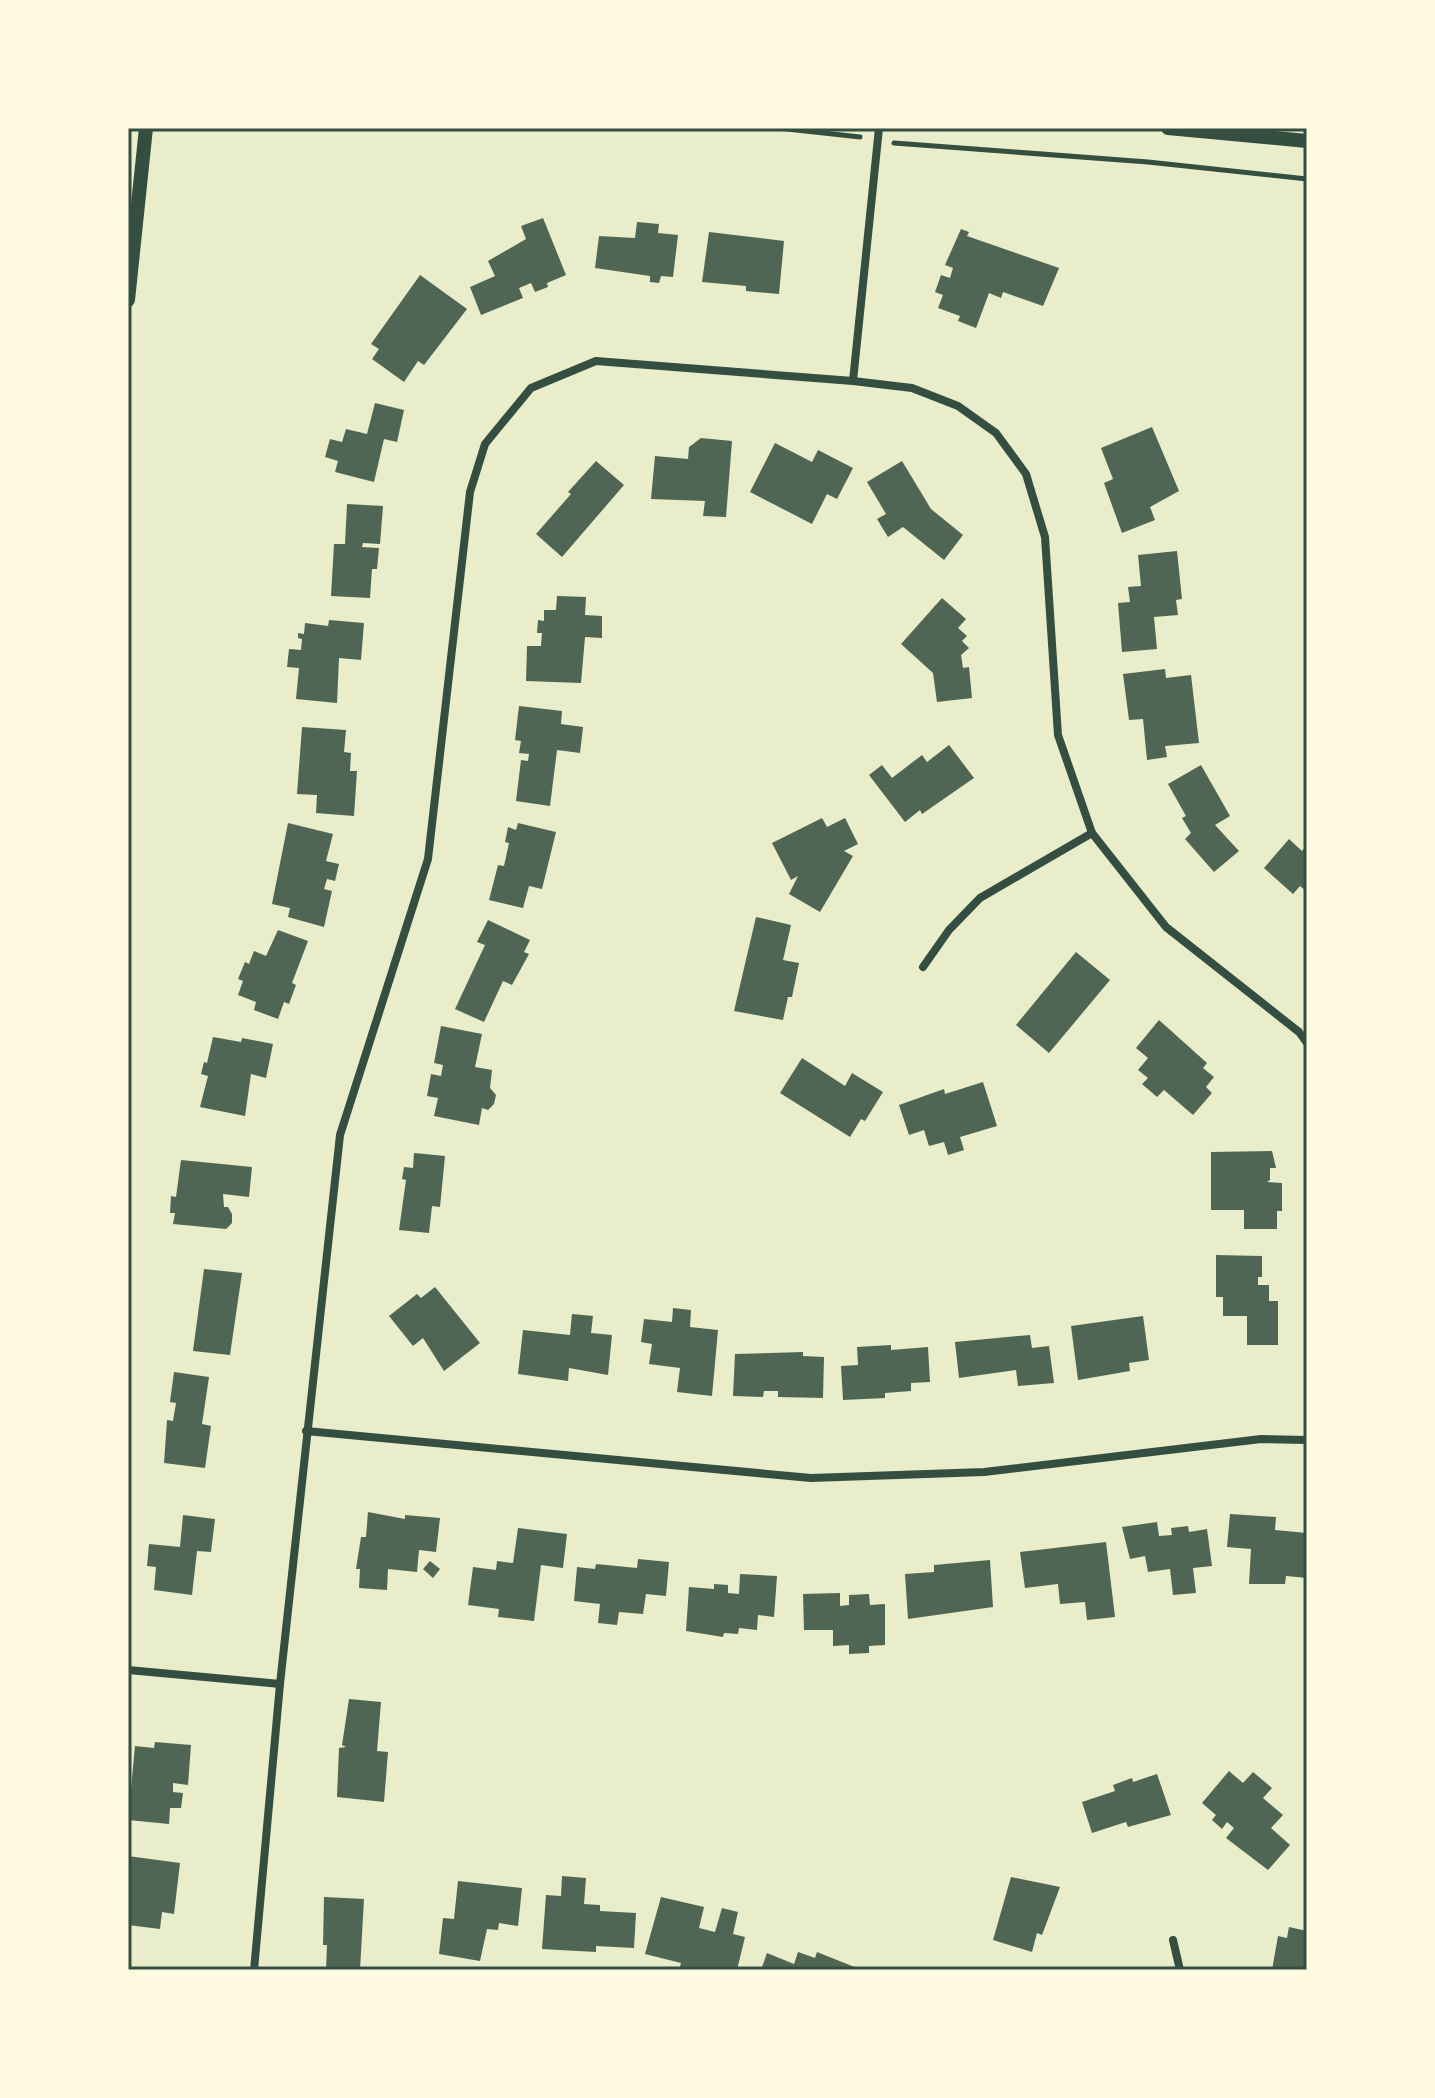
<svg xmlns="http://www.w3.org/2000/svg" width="1435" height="2098" font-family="'Varela Round',sans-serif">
  <rect width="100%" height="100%" fill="#e9edc9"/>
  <g fill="#4f6655">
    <path d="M543,218L566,275L547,283L548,287L535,292L531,283L519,288L523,298L481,315L470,287L495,276L488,261L526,239L521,226Z"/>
    <path d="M637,222L659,224L658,233L678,235L673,277L661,276L659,283L650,282V276L595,268L599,236L635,238Z"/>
    <path d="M961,229L969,232L967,236L1059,268L1043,306L1003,292L1001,298L989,293L976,328L958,321L960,316L938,308L943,295L935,292L941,275L950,278L953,268L945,265Z"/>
    <path d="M709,232L784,241L779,294L746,291V286L702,282Z"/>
    <path d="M420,275L467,309L424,365L418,361L404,382L372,359L379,349L371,344Z"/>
    <path d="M375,403L404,410L397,442L384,439L374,482L335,472L338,461L325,457L330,439L342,442L346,429L367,434Z"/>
    <path d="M1152,427L1179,491L1150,507L1155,520L1122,533L1104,483L1113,479L1101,448Z"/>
    <path d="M701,438L732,441L726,517L703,516L705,501L651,499L655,456L688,459L689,447Z"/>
    <path d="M775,443L812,462L818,450L853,468L837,499L827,494L812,524L750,492Z"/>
    <path d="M596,461L624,485L562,557L536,534L571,494L568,492Z"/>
    <path d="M902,461L931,509L963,535L944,560L903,527L888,537L877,519L886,514L867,482Z"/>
    <path d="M347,504L383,506L380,544L363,543L362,547L379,548L377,569H372L370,598L331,596L334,544H345Z"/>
    <path d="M1177,551L1182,599L1176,600L1178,615L1154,617L1157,649L1122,652L1118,603L1130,602L1128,587L1141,586L1138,555Z"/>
    <path d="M557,596L586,597L585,615L602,616V638L585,637L581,683L526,681L527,646H541L542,633H537L538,620L544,621V610H556Z"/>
    <path d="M942,598L966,619L958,628L967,636L962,641L969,648L961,655L963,668L969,667L972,698L937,702L933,673L901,644Z"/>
    <path d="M329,620L364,623L361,660L339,658L337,703L296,699L299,668L287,667L289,649L301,650L302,639L298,638V633L304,634L305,623L328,626Z"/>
    <path d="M1165,669L1166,678L1191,675L1199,743L1165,746L1167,757L1147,760L1143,719L1129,720L1123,674Z"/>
    <path d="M519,706L562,711L561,724L583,727L580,753L557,750L550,806L516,801L521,760L528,761L529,754L519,753L521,741L515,740Z"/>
    <path d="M302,727L346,730L344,752L351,753L350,771H357L354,816L316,813L317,795L297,794Z"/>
    <path d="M949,745L974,778L922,814L920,810L905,822L869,775L882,765L892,778L922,755L927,762Z"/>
    <path d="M1201,765L1230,816L1215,825L1239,851L1214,872L1185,839L1191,833L1182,818L1186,816L1168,784Z"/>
    <path d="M822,818L827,827L845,818L858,844L844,851L853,856L820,912L789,894L798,876L791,880L772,843Z"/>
    <path d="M288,823L333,834L326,861L339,864L335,881L327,879L324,889L332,891L324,927L288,917L290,908L272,904Z"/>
    <path d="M518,823L556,832L542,889L529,886L523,908L489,900L498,865L504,866L509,843L505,842L508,827L516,830Z"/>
    <path d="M1289,839L1302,851L1307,845V892L1300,886L1293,894L1264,868Z"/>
    <path d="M756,917L791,925L783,960L799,963L792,997H788L783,1020L734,1011Z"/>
    <path d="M488,920L530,940L524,952L529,954L512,985L503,981L484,1022L455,1009L485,945L477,942Z"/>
    <path d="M278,930L308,941L292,983L296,985L289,1004L284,1002L278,1019L254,1010L256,1002L238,995L243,981L238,979L245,962L249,964L254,951L266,956Z"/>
    <path d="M1076,952L1110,980L1049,1053L1016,1025Z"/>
    <path d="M1159,1020L1207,1063L1203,1068L1214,1077L1206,1087L1212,1093L1193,1115L1164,1090L1157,1097L1142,1084L1148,1078L1138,1070L1148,1058L1136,1048Z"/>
    <path d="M441,1026L482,1034L475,1067L492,1070L490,1088L496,1095L494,1104L488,1110L482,1108L479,1125L434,1116L438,1098L427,1096L431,1074L441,1076L443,1065L434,1063Z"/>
    <path d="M213,1037L241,1042L242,1038L273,1044L266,1078L251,1074L245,1116L200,1107L208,1076L201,1074L204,1062L207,1063Z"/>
    <path d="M802,1058L845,1086L852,1073L883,1092L865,1121L861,1119L850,1137L780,1093Z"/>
    <path d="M983,1082L997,1126L960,1137L964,1150L948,1155L944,1142L929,1146L924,1130L909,1135L899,1105L944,1089L945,1094Z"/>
    <path d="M1272,1151L1276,1168H1270V1180L1267,1182L1282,1183V1211H1277V1229H1244V1210H1211V1152Z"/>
    <path d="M414,1153L445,1156L440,1207L432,1206L429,1233L399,1230L406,1180L402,1179L404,1167L413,1168Z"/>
    <path d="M181,1160L252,1167L249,1197L223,1194L224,1207H228L232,1214V1223L226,1229L173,1224L175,1213H170L171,1196L176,1197Z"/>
    <path d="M1216,1255L1262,1256V1277H1258V1285H1269V1301H1278V1345H1247V1316H1223V1297H1216Z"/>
    <path d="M204,1269L242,1273L230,1355L193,1351Z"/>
    <path d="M435,1287L480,1343L444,1371L423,1338L413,1346L389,1316L417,1294L421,1298Z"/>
    <path d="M673,1308L691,1310L690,1327L718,1330L712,1396L677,1392L680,1368L649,1364L652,1344L641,1342L644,1319L672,1322Z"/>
    <path d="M572,1314L593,1316L591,1333L612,1335L608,1375L569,1368L568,1381L518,1374L523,1330L570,1335Z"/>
    <path d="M1143,1316L1149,1360L1129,1363L1130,1371L1078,1380L1071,1326Z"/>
    <path d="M1030,1335L1032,1348L1049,1346L1054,1383L1018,1386L1016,1370L959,1378L955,1342Z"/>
    <path d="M891,1345V1350L928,1347L930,1382L911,1383V1391L885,1393V1398L843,1400L841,1366L858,1365L857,1347Z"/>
    <path d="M803,1352V1356L824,1357L823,1398L778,1397V1391H764L763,1397L733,1396L735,1354Z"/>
    <path d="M174,1372L209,1377L202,1424L211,1426L205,1468L164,1463L167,1420L173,1421L176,1403L170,1402Z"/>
    <path d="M368,1512L405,1519V1515L440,1518L436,1552L419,1550L417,1572L388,1569L387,1590L359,1588L360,1569H356L361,1537H366Z"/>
    <path d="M1230,1514L1276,1517L1275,1530L1307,1533V1578L1286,1576L1285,1584H1249L1251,1549L1227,1547Z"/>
    <path d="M183,1515L215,1519L211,1552L197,1551L192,1595L154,1590L156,1567L147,1566L149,1544L180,1547Z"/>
    <path d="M1157,1522L1159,1536L1172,1535L1171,1528L1188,1526L1189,1532L1207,1529L1212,1566L1193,1568L1196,1593L1173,1595L1170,1569L1148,1572L1145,1556L1130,1559L1122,1527Z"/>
    <path d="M518,1528L567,1534L563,1568L541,1565L534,1621L498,1617L499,1609L468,1605L473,1567L496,1570L497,1561L513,1563Z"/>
    <path d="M1106,1542L1115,1617L1087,1620L1085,1602L1060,1604L1058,1584L1025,1588L1020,1552Z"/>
    <path d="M638,1559L669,1562L666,1596L646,1594L643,1614L619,1612L617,1625L598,1623L600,1604L574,1601L577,1567L595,1569L596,1564L637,1568Z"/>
    <path d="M990,1560L993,1607L908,1619L905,1574L934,1572V1565Z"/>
    <path d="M430,1561L440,1569L433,1578L423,1569Z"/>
    <path d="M740,1574L777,1576L774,1617L758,1615L757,1630L739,1628L738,1634L724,1633L723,1637L686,1631L689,1587L714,1589V1584L728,1585V1593L739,1594Z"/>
    <path d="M840,1593V1606L849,1605V1595L869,1594L870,1605L885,1604V1645L869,1646V1653L849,1654V1645L833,1646V1630H804L803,1594Z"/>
    <path d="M349,1699L381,1702L377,1751L388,1752L384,1802L337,1797L339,1748L346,1747L342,1745Z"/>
    <path d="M155,1742L191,1745L188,1785L173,1783V1792L183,1793L181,1808H170L169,1824L128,1820L135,1746L154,1748Z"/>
    <path d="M1229,1771L1243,1783L1253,1772L1272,1788L1263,1798L1283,1815L1271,1828L1290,1845L1268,1870L1226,1838L1234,1828L1227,1822L1222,1829L1212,1820L1216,1815L1202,1803Z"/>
    <path d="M1157,1774L1171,1815L1128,1827L1126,1822L1092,1833L1082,1802L1115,1791L1113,1785L1132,1778L1133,1782Z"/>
    <path d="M128,1856L180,1863L174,1914L162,1912L160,1929L128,1925Z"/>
    <path d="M562,1876L586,1878L584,1904L600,1905V1911L636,1913L634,1948L596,1946V1952L542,1949L546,1895L561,1896Z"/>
    <path d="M1011,1877L1060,1887L1042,1935L1037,1933L1032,1952L993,1940Z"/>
    <path d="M458,1881L522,1888L518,1926L499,1923L498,1930L487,1929L480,1961L439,1954L443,1918L454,1919Z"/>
    <path d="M324,1897L364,1899L360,1970H326L327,1945H323Z"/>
    <path d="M661,1897L704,1907L699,1928L715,1932L722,1908L738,1912L733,1934L745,1937L737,1970H679L681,1963L645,1954Z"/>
    <path d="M1289,1927L1307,1931V1970H1272L1278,1936L1287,1938Z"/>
    <path d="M798,1952L815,1958L817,1952L857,1968L856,1970H761L767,1953L794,1964Z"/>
  </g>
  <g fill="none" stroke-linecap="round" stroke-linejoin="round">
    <g stroke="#344e41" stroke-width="5">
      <path d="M778,128L860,137"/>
      <path d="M894,143L1148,162L1307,179"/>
    </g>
    <g stroke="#344e41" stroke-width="8">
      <path d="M853,381L879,128"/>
      <path d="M923,967L949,930L980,898L1092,833"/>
      <path d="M306,1431L811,1478L984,1472L1261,1439L1307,1440"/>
      <path d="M128,1670L280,1684"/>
      <path d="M1173,1940L1180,1970"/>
      <path d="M254,1970L280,1684L340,1135L428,859L470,492L485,444L531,388L596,361L853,381L912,388L958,406L996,433L1026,474L1045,537L1058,735L1092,833L1166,927L1299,1032L1307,1043"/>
    </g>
    <g stroke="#344e41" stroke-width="14">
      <path d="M1168,128L1307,141"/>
      <path d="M128,300L146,128"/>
    </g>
  </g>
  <rect width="1435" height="2098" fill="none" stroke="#fefae0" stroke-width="260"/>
  <rect x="130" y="130" width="1175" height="1838" fill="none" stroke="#344e41" stroke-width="3"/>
</svg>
